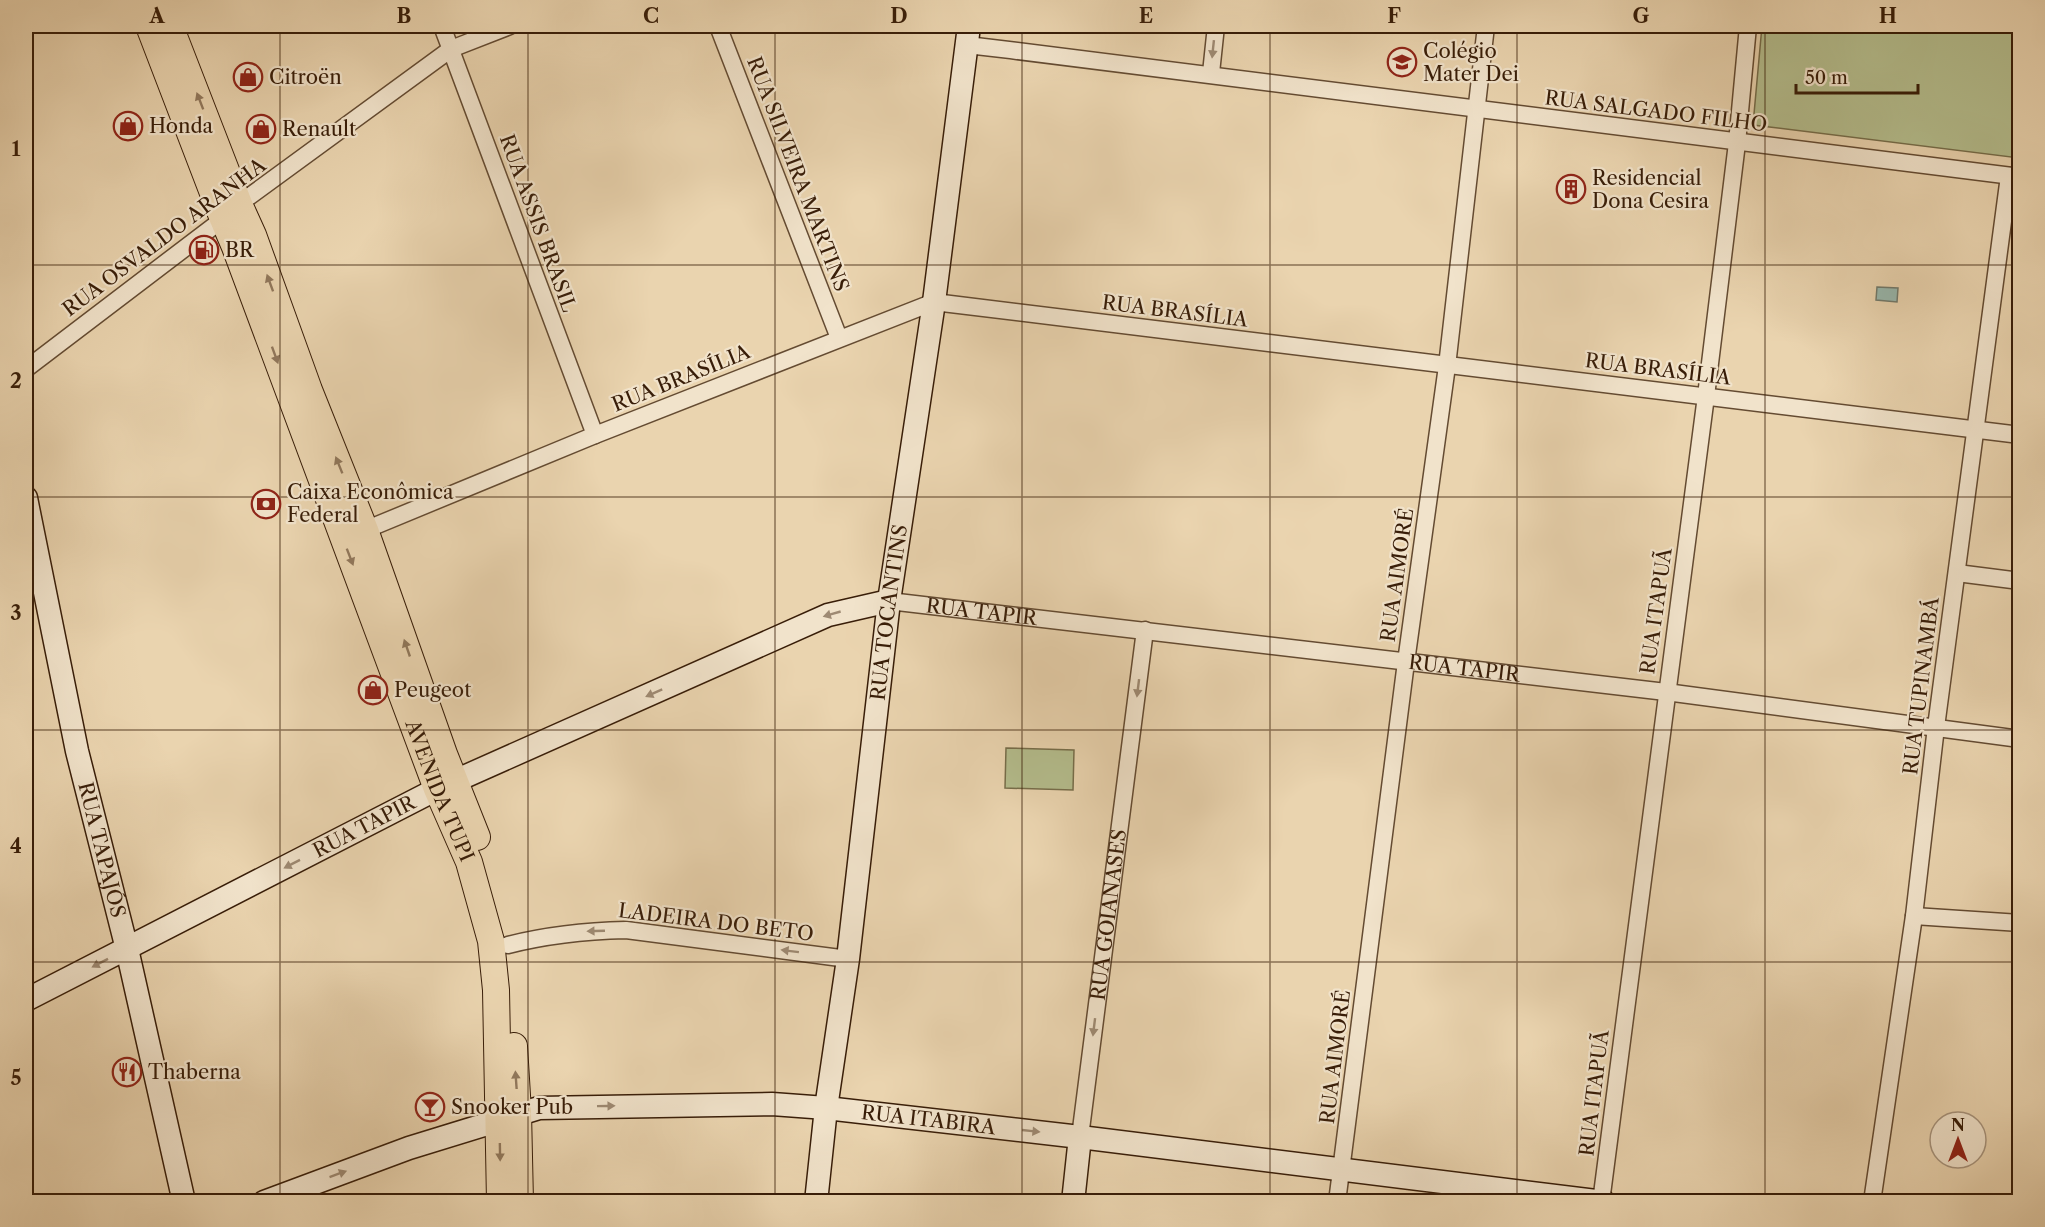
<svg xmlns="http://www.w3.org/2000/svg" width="2045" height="1227" font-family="'Libre Caslon Text',serif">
  <rect width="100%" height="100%" fill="#ead4af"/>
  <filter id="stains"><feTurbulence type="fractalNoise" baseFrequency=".00333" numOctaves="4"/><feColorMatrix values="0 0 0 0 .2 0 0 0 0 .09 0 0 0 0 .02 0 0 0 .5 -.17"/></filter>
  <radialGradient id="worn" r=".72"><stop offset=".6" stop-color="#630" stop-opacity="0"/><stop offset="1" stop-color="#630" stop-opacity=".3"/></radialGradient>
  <g fill="#b4bd8d" stroke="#766d4a" stroke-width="1.5">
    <path d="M1762,26H2019V158L1753,125Z"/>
    <path d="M1006,748L1074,750L1073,790L1005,788Z"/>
  </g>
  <path fill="#98b8ae" stroke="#727a6c" stroke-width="1.5" d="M1877,287L1898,288L1897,302L1876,300Z"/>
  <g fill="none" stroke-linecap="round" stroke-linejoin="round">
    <g stroke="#644b32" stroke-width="19">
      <g id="street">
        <path d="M442,26L595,435"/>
        <path d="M718,26L839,338"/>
        <path d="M967,45C1318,86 1668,135 2020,177"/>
        <path d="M1211,73L1216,26"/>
        <path d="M26,369L223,219L239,204L451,49L510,26"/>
        <path d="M365,530L595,435L934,302L2020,435"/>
        <path d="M1957,573L2020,581"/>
        <path id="s1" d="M889,601L1666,692L2020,739"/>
        <path d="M1914,916L2020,923"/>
        <path d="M508,945C547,935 585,931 626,930L848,959"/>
        <path id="s2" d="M1080,1137L1145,630"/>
        <path d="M1337,1202L1406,662L1447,366L1486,26"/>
        <path d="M1601,1202L1706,396L1737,143L1748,26"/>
        <path d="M1872,1202L1914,916L1936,727L2009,176"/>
      </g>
    </g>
    <g stroke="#381d08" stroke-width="25">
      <g id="secondary">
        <path id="s3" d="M26,498L77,751L127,949L184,1202"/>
        <path id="s4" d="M26,1000L437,789L828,615L889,601"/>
        <path id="s5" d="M264,1202L409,1148L539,1108L772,1104L826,1108L1080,1137L1604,1202"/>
        <path id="s6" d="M816,1202L826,1108L848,959L889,601L934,302L969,26"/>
        <path d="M1073,1202L1080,1137"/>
      </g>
    </g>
    <g stroke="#381d08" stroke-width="28">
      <g id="primary">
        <path id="s7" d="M149,26L223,219L235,247L437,789L469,862L491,941L496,990L500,1202"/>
        <path d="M170,26L239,204L253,235L309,390L365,530L444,754L477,837"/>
        <path d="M514,1046L518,1112L520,1202"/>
      </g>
    </g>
    <use href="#street" stroke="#f1e3cb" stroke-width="16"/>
    <use href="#secondary" stroke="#f1e3cb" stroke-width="22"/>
    <use href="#primary" stroke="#ead4af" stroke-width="26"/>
  </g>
  <defs><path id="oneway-solid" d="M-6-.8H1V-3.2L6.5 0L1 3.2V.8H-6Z" transform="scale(1.5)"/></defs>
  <g fill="#9e8a73">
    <use href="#oneway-solid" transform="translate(1213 49) rotate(96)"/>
    <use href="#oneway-solid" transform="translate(832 614) rotate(164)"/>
    <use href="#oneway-solid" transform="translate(1138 688) rotate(97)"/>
    <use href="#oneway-solid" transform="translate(654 693) rotate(156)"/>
    <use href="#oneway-solid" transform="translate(292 864) rotate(153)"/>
    <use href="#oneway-solid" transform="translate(596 931) rotate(178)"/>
    <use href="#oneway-solid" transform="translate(790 951) rotate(-173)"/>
    <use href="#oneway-solid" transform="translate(100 963) rotate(153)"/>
    <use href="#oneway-solid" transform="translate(1094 1027) rotate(97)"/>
    <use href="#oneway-solid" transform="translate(606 1106) rotate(-1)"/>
    <use href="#oneway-solid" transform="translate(1031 1131) rotate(6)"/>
    <use href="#oneway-solid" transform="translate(338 1174) rotate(-20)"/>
  </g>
  <g fill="#91785c">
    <use href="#oneway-solid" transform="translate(200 101) rotate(-111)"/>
    <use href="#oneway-solid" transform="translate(270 283) rotate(-110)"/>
    <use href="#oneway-solid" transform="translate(275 355) rotate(70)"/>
    <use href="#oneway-solid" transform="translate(339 465) rotate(-112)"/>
    <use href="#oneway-solid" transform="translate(350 557) rotate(69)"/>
    <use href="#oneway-solid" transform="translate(407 648) rotate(-109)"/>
    <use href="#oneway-solid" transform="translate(516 1080) rotate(-94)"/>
    <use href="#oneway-solid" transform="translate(500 1152) rotate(89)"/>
  </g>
  <path fill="none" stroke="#381d08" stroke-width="1.5" stroke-opacity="0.55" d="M280,26V1202M528,26V1202M775,26V1202M1022,26V1202M1270,26V1202M1517,26V1202M1765,26V1202M26,265H2020M26,497H2020M26,730H2020M26,962H2020"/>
  <defs>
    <g id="school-ring" transform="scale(1.5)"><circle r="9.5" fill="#f1e3cb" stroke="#8f2418" stroke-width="1.5"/><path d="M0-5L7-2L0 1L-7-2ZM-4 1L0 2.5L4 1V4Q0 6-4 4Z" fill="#8f2418"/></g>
    <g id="shop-ring" transform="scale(1.5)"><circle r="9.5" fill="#f1e3cb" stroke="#8f2418" stroke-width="1.5"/><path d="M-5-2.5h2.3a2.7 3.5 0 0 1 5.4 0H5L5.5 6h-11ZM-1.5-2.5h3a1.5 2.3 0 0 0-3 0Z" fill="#8f2418"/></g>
    <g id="building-ring" transform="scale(1.5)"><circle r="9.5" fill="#f1e3cb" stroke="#8f2418" stroke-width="1.5"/><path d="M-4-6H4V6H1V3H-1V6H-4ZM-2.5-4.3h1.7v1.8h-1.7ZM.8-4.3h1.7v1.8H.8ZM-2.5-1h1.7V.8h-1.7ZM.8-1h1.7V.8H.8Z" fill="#8f2418"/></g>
    <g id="fuel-ring" transform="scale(1.5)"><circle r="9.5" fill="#f1e3cb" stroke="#8f2418" stroke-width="1.5"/><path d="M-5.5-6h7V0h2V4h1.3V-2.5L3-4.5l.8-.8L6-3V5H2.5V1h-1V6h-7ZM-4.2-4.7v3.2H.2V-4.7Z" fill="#8f2418"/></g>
    <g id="bank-ring" transform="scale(1.5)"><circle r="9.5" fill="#f1e3cb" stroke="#8f2418" stroke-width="1.5"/><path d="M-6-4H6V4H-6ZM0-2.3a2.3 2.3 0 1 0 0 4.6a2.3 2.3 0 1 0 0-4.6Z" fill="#8f2418"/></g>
    <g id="restaurant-ring" transform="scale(1.5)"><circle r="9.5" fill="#f1e3cb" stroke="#8f2418" stroke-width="1.5"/><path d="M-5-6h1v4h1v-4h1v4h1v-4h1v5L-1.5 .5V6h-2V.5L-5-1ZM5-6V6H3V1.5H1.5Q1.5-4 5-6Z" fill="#8f2418"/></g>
    <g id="bar-ring" transform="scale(1.5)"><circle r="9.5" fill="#f1e3cb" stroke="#8f2418" stroke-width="1.5"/><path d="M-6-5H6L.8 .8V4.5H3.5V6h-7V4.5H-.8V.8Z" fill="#8f2418"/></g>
  </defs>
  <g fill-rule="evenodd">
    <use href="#school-ring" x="1402" y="62"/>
    <use href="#shop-ring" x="248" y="77"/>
    <use href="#shop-ring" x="128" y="126"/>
    <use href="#shop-ring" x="261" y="129"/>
    <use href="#building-ring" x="1571" y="189"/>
    <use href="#fuel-ring" x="204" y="250"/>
    <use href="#bank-ring" x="266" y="504"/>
    <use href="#shop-ring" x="373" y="690"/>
    <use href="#restaurant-ring" x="127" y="1072"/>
    <use href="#bar-ring" x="430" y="1107"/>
  </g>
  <g text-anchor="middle" stroke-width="4.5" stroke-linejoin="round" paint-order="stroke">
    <g font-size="20" fill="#381d08" stroke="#f1e3cb" text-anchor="start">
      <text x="1423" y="58">Colégio<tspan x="1423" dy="23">Mater Dei</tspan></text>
      <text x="269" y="84">Citroën</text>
      <text x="149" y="133">Honda</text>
      <text x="282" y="136">Renault</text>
      <text x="1592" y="185">Residencial<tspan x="1592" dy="23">Dona Cesira</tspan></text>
      <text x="225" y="257">BR</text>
      <text x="287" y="499">Caixa Econômica<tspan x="287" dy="23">Federal</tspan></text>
      <text x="394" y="697">Peugeot</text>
      <text x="148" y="1079">Thaberna</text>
      <text x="451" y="1114">Snooker Pub</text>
    </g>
    <g font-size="20" fill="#381d08" stroke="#f1e3cb">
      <text transform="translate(1656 111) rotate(7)" y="7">RUA SALGADO FILHO</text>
      <text transform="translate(798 174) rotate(69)" y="7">RUA SILVEIRA MARTINS</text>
      <text transform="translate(538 223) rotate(70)" y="7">RUA ASSIS BRASIL</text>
      <text transform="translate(164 237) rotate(-37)" y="7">RUA OSVALDO ARANHA</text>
      <text transform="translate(1175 311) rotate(7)" y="7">RUA BRASÍLIA</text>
      <text transform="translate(1658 369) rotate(7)" y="7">RUA BRASÍLIA</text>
      <text transform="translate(681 378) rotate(-22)" y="7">RUA BRASÍLIA</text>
      <text transform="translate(1397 575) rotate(-82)" y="7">RUA AIMORÉ</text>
      <text dy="7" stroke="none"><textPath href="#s1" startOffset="93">RUA TAPIR</textPath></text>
      <text transform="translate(1656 611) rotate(-82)" y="7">RUA ITAPUÃ</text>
      <text dy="7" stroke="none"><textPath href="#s6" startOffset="594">RUA TOCANTINS</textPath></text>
      <text dy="7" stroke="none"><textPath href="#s1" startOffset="579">RUA TAPIR</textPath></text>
      <text transform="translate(1921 686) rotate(-83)" y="7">RUA TUPINAMBÁ</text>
      <text dy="7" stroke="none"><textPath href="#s7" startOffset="818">AVENIDA TUPI</textPath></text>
      <text dy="7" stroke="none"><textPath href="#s4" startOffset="380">RUA TAPIR</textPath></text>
      <text dy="7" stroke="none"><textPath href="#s3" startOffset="360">RUA TAPAJÓS</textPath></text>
      <text dy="7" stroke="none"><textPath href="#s2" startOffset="224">RUA GOIANASES</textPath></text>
      <text transform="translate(716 922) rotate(7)" y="7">LADEIRA DO BETO</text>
      <text transform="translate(1335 1057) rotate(-83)" y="7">RUA AIMORÉ</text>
      <text transform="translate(1594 1093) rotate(-83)" y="7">RUA ITAPUÃ</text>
      <text dy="7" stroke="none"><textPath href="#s5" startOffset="681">RUA ITABIRA</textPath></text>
    </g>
  </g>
  <rect width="2045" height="1227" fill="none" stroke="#ead4af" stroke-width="66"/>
  <g transform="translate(1958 1140)"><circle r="28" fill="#f1e3cb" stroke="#a7947d" stroke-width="1.5"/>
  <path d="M0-4.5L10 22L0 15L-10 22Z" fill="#8f2418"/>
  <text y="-9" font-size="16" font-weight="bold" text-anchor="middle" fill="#381d08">N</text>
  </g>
  <path d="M1796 84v9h122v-9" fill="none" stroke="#381d08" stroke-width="3"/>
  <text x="1805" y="84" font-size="18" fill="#381d08" stroke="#f1e3cb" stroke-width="4.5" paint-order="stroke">50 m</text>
  <rect x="33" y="33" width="1979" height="1161" fill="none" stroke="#381d08" stroke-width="2"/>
  <g font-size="20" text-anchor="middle" font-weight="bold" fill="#381d08">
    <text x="157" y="23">A</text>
    <text x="404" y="23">B</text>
    <text x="651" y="23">C</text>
    <text x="899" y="23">D</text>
    <text x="1146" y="23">E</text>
    <text x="1394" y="23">F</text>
    <text x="1641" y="23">G</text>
    <text x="1888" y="23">H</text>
    <text x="16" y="156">1</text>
    <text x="16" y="388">2</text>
    <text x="16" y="620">3</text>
    <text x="16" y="853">4</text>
    <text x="16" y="1085">5</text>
  </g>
  <rect width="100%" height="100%" filter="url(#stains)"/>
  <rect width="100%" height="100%" fill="url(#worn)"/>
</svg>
